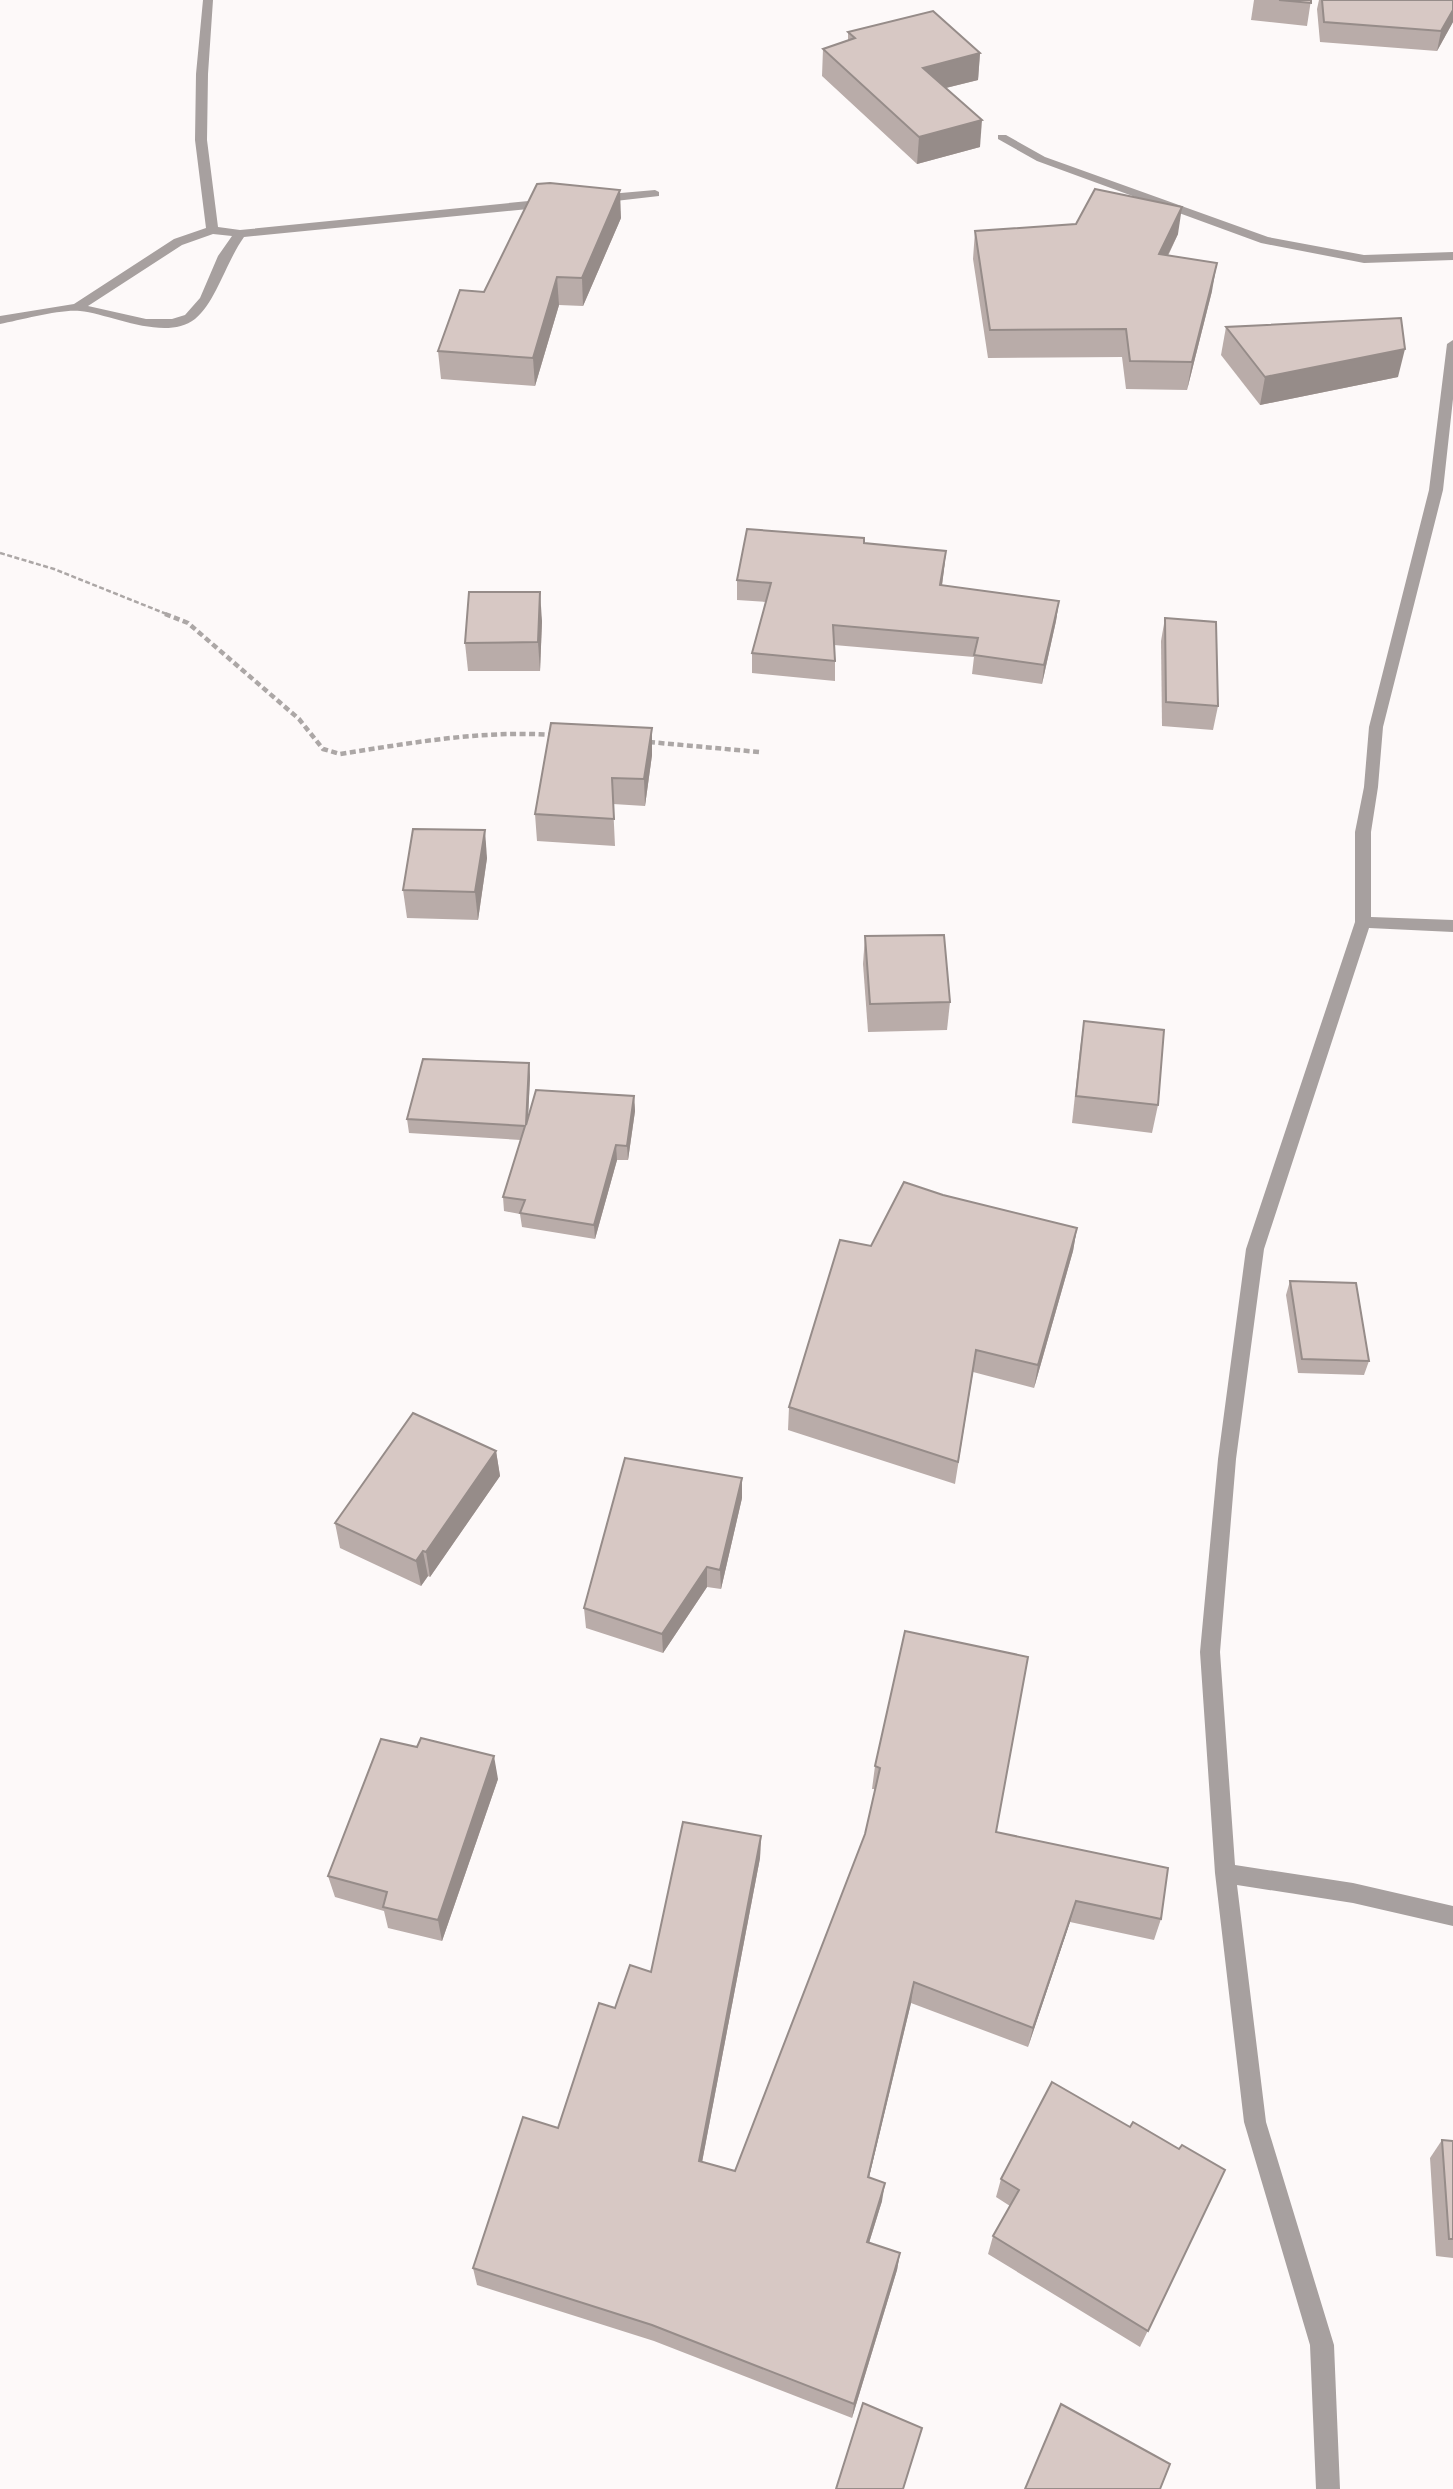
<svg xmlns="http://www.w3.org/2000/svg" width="1453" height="2489" font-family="'DM Sans',sans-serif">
  <rect width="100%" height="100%" fill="#fdf9f9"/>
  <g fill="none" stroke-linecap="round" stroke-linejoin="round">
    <path stroke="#aca7a6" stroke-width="2.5" stroke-dasharray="5 2.5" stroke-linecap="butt" d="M0,553L54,569L169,615"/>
    <g stroke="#aca7a6" stroke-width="4.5" stroke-dasharray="6 3.5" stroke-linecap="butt">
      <path d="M165,614L188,623L299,719L323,749L340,754C411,743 481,730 553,735"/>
      <path d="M649,742L759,752"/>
    </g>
    <g fill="#a7a09f" fill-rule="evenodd">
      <path d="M203,0H213L208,74L207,140L218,227L240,230L549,199L555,203L549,207L244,237C226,262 216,302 195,319C165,342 111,314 80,311C60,309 21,320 0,324V316L74,304L174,239L206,228L195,140L196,74ZM213,234L232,236L218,256L200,298L185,315L172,319H146L88,306L182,245Z"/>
      <path d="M998,135H1006L1045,157L1268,237L1364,255L1453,252V260L1364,263L1261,243L1037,161L998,139Z"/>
      <path d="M655,190L659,192V196L598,203L592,199L598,195Z"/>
      <path d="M1453,340V399L1443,490L1383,727L1378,787L1371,832V917L1453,920V932L1369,928L1264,1249L1236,1459L1220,1652L1235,1865L1353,1883L1453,1906V1926L1353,1903L1237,1885L1266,2122L1334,2345L1340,2489H1316L1310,2345L1244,2122L1215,1873L1200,1652L1218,1459L1246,1249L1355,922V832L1364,787L1369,727L1429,490L1447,344Z"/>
    </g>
  </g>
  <g fill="#b9aca9">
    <path d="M1254,0H1311L1307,26L1251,20Z"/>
    <path d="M1319,0H1453V22L1437,51L1320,42L1317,9Z"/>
    <path d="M848,32L980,53L978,80L946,88L980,147L917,164L822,76L823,49L848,40Z"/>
    <path d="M621,218L583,306L559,305L535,386L441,379L438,351L484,292Z"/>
    <path d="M975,231L1178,234L1168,256L1212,291L1187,390L1126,389L1122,357L988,358L973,259Z"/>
    <path d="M1226,327L1398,377L1260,405L1221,355Z"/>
    <path d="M864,543L946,551L942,586L1059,601L1056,621L1042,684L972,674L974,657L834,645L835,661V681L752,673V653L766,602L737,600V580Z"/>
    <path d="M1165,618L1218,706L1213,730L1162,726L1161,641Z"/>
    <path d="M542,621L540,671H468L465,643Z"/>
    <path d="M652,728V755L645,806L613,804L615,846L537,841L535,814Z"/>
    <path d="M487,858L478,920L407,918L403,890Z"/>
    <path d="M865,936L950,1002L947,1030L868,1032L863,964Z"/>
    <path d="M1084,1021L1158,1105L1152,1133L1072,1123L1080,1049Z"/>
    <path d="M529,1063L530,1077L528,1117L634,1096L635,1111L628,1160H617L595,1239L522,1227L520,1214L504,1211L503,1197L521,1140L409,1133L407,1119Z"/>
    <path d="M943,1195L1077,1228L1073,1251L1034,1388L973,1372L955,1484L788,1430L789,1407L871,1246Z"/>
    <path d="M1290,1281L1369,1361L1364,1375L1298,1373L1286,1295Z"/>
    <path d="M496,1451L500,1476L430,1577L428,1576L421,1586L340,1548L335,1523Z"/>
    <path d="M742,1498L721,1589L707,1587L663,1653L586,1628L584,1608Z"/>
    <path d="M905,1631L996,1832L1161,1919L1154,1940L1070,1922L1028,2047L911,2003L869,2177L882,2201L869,2243L900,2253L897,2270L852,2418L654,2341L477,2285L473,2268L558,2128L615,2008L651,1972L761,1836L760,1858L702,2162L735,2171L865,1834L875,1789H872L875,1766Z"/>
    <path d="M498,1779L442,1941L388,1928L384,1911L335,1897L328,1876Z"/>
    <path d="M1130,2127L1225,2170L1140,2347L988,2254L993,2236L1010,2206L996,2197L1001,2179Z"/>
    <path d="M1442,2140L1453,2141V2258L1436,2256L1430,2158Z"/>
  </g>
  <g fill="#968c89">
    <path d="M1453,10V22L1437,51L1441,31Z"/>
    <path d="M980,53L978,80L921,94L923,68Z"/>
    <path d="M982,120L980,147L917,164L919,137Z"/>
    <path d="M620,190L621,218L583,306L582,278Z"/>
    <path d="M1182,207L1178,234L1154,283L1159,254Z"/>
    <path d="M1217,263L1212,291L1187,390L1192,362Z"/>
    <path d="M557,277L559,305L535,386L533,358Z"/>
    <path d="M1405,349L1398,377L1260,405L1265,377Z"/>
    <path d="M946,551L944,570L939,605L940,585Z"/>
    <path d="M540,592L542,621L540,671L538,642Z"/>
    <path d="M1059,601L1056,621L1042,684L1044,665Z"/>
    <path d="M652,728V755L645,806L644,779Z"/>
    <path d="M485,830L487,858L478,920L475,892Z"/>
    <path d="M529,1063L530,1077L527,1139L526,1125Z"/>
    <path d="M634,1096L635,1111L628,1160L627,1146Z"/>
    <path d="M616,1145L617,1160L595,1239L594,1225Z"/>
    <path d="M1077,1228L1073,1251L1034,1388L1038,1365Z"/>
    <path d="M496,1451L500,1476L430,1577L426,1552Z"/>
    <path d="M742,1478V1498L721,1589L720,1570Z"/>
    <path d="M423,1551L428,1576L421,1586L416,1561Z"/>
    <path d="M707,1567V1587L663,1653L662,1634Z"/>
    <path d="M494,1756L498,1779L442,1941L438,1920Z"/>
    <path d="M761,1836L760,1858L699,2178V2161Z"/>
    <path d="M1076,1901L1070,1922L1028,2047L1033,2028Z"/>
    <path d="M914,1982L911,2003L865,2194L868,2177Z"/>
    <path d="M885,2183L882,2201L864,2259L867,2242Z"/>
    <path d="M900,2253L897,2270L852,2418L854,2404Z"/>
  </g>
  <g fill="#d7c8c4" stroke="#968c89" stroke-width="2">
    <path d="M1279,0H1311V3Z"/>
    <path d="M1322,0H1453V10L1441,31L1324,22Z"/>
    <path d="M933,11L980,53L923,68L982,120L919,137L823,49L855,38L848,32Z"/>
    <path d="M550,183L620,190L582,278L557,277L533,358L438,351L460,290L484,292L537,184Z"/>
    <path d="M1095,189L1182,207L1159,254L1217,263L1192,362L1130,361L1126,329L990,330L975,231L1076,224Z"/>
    <path d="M1401,318L1405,349L1265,377L1226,327Z"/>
    <path d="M747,529L864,538V543L946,551L940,585L1059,601L1044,665L974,655L978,638L833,625L835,661L752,653L771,583L737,580Z"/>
    <path d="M469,592H540L538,642L465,643Z"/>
    <path d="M1165,618L1216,622L1218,706L1166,702Z"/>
    <path d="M551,723L652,728L644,779L612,778L614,819L535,814Z"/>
    <path d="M413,829L485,830L475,892L403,890Z"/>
    <path d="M944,935L950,1002L870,1004L865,936Z"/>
    <path d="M1084,1021L1164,1030L1158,1105L1076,1096Z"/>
    <path d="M423,1059L529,1063L526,1125L536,1090L634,1096L627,1146L616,1145L594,1225L520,1213L525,1200L503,1197L525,1126L407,1119Z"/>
    <path d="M904,1182L943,1195L1077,1228L1038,1365L976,1350L958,1462L789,1407L840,1240L871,1246Z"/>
    <path d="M1290,1281L1356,1283L1369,1361L1302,1359Z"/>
    <path d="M413,1413L496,1451L426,1552L423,1551L416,1561L335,1523Z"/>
    <path d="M625,1458L742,1478L720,1570L707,1567L662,1634L584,1608Z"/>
    <path d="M905,1631L1028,1657L996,1832L1168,1868L1161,1919L1076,1901L1033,2028L914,1982L868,2177L885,2183L867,2242L900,2253L854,2404L652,2325L473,2268L523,2117L558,2128L599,2003L615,2008L630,1965L651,1972L683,1822L761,1836L699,2161L735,2171L865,1834L880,1768L875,1766Z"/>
    <path d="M421,1738L494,1756L438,1920L383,1907L387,1892L328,1876L381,1739L417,1747Z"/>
    <path d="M1052,2082L1130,2127L1133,2122L1179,2149L1182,2145L1225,2170L1148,2331L993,2236L1019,2190L1001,2179Z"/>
    <path d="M1442,2140L1453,2141V2239H1449Z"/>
    <path d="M863,2403L922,2428L903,2489H836Z"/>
    <path d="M1061,2404L1170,2464L1160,2489H1025Z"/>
  </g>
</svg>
